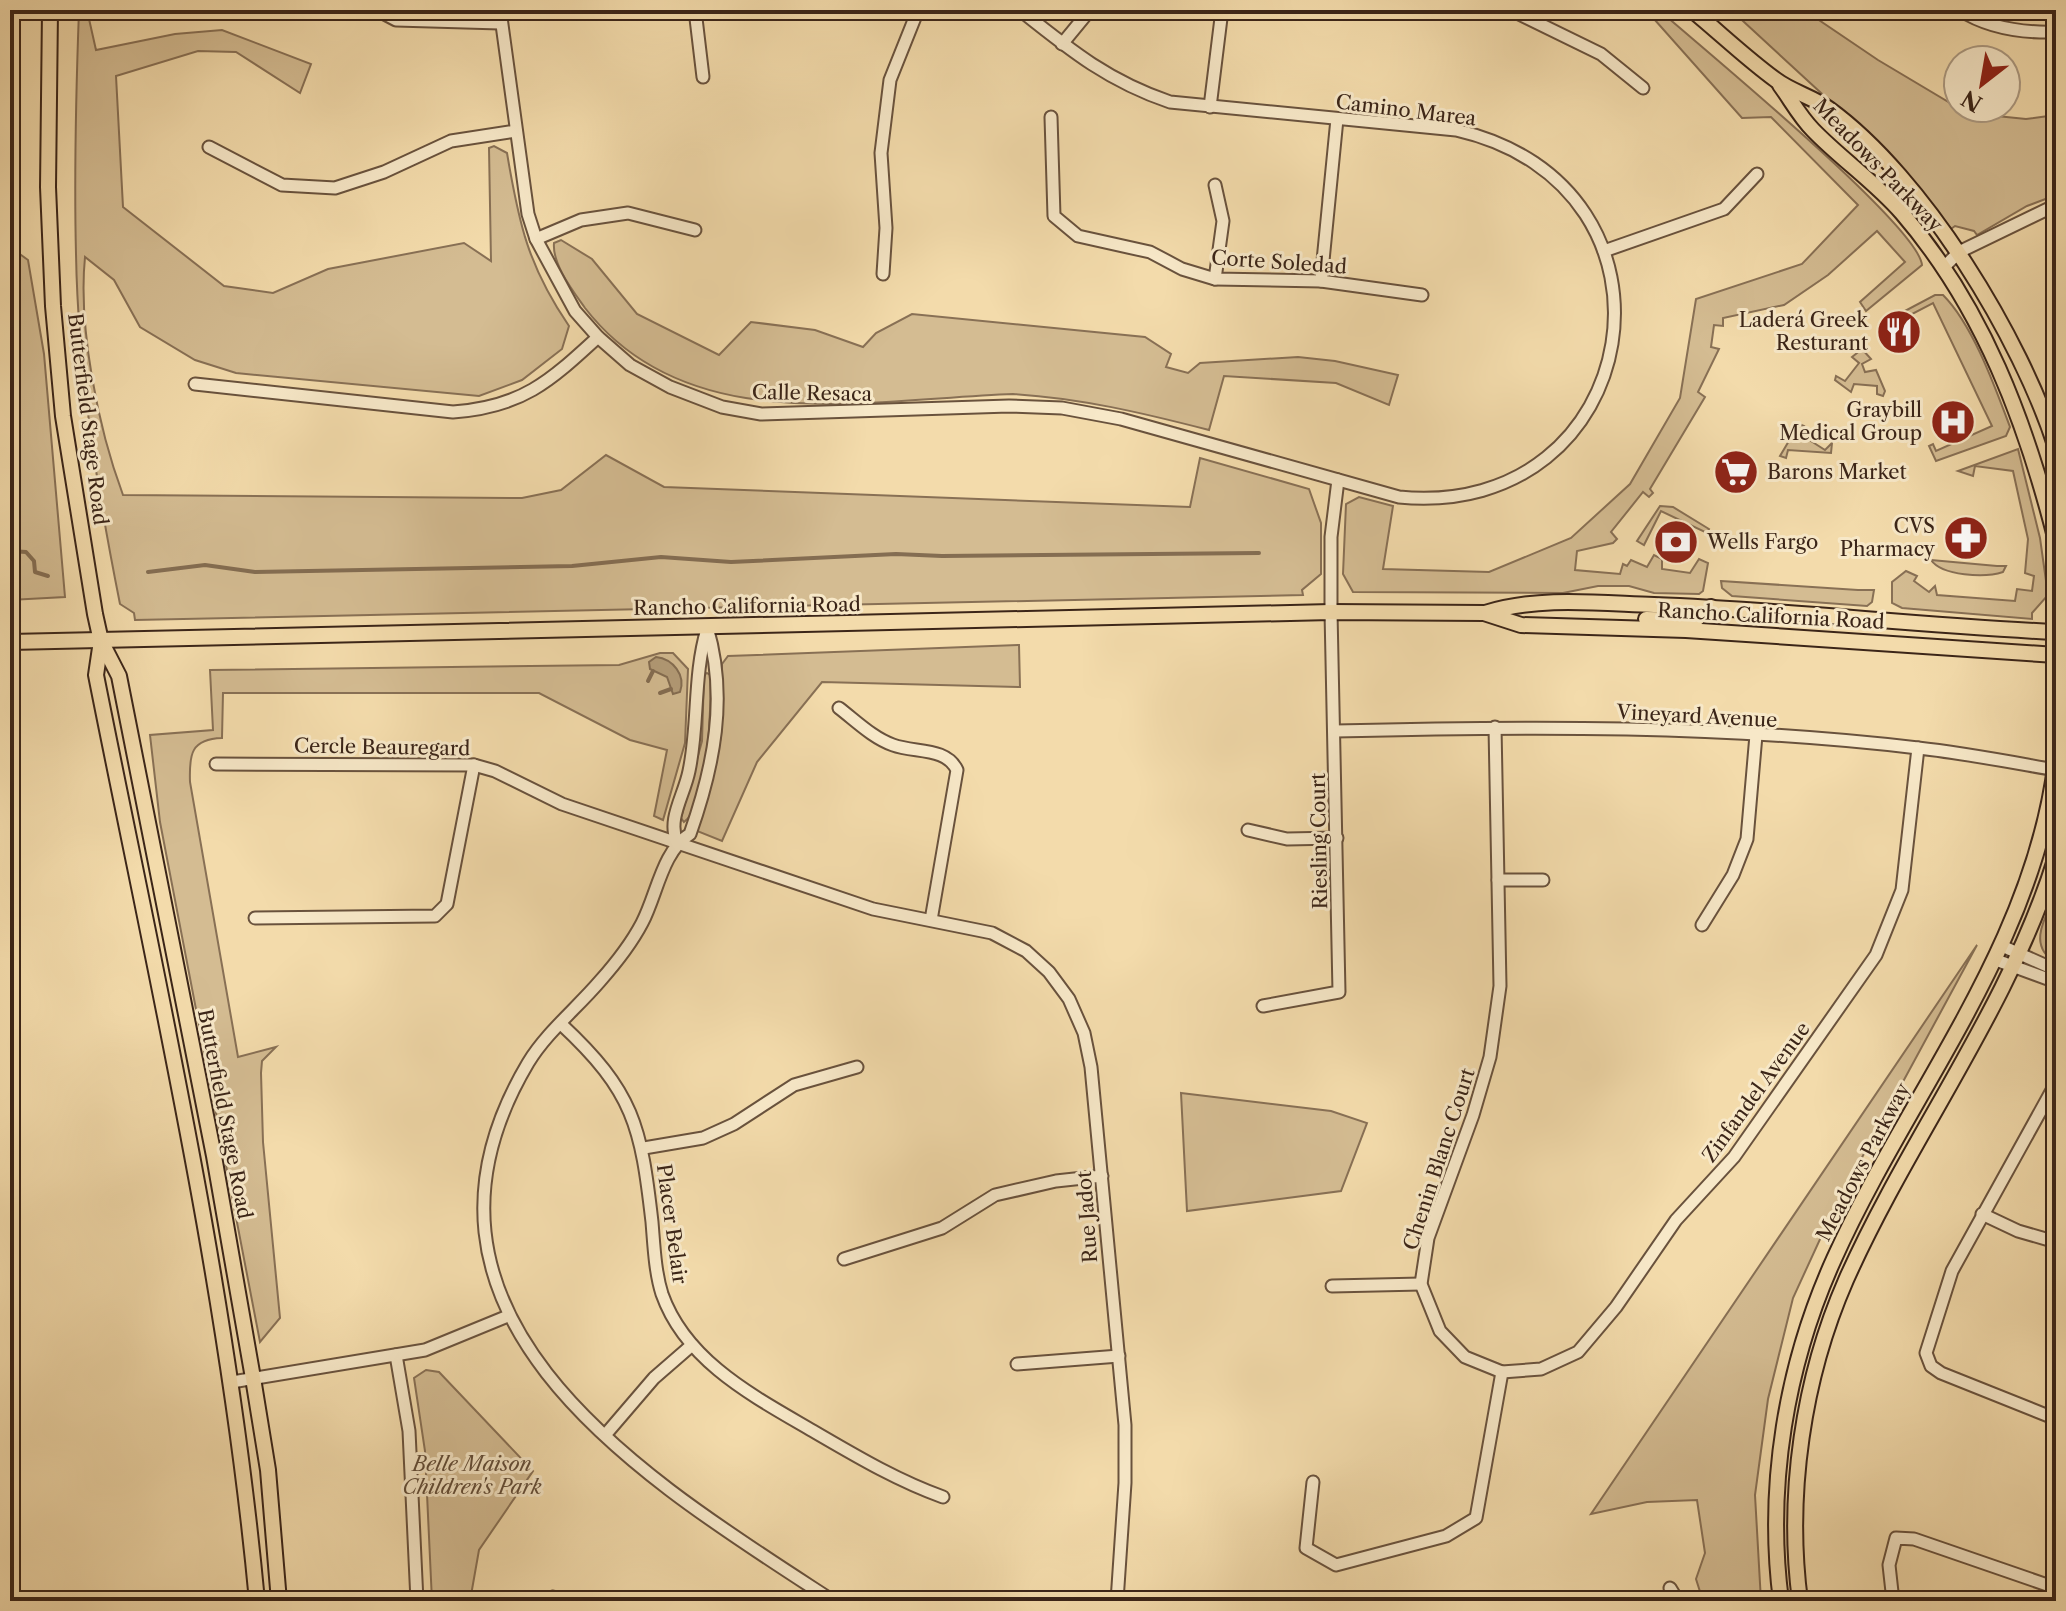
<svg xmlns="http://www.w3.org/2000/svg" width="2066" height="1611" font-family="'Libre Caslon Text',serif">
  <rect width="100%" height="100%" fill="#f3dbab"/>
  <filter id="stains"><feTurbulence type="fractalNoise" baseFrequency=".0025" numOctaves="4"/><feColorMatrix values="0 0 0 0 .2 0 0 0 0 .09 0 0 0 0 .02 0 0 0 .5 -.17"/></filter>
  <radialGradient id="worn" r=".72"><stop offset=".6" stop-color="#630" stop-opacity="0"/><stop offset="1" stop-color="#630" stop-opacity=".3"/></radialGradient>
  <g fill="#d4bc92" stroke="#887055" stroke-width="2">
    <path d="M79,10H87L96,50L175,34L222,30L311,64L300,93L236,52L198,51L116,76L123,207L224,286L273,293L328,269L464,243L491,261L489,148L494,146L507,153C519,224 528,266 569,326L562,349L522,380L479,396L236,373L195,360L140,327L114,280L85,257C78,327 98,428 123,495L522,498L561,490L606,455L664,487L1190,507L1200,458L1309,489L1321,523V574L1302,590L1303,595L135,620L134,613L120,604C97,489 78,371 76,254C74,173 76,91 79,10Z"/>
    <path d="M1646,10H1659C1701,47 1918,225 1922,265L1866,311L1860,302L1905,262L1877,231L1828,275L1784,305L1723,318V326L1714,325L1711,347L1719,349L1698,392L1705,397L1650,489L1653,493L1649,497L1643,492L1611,532L1617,539L1613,543L1577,551L1575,570L1620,574L1623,564L1627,566L1631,560L1647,567L1654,555L1662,559V569L1690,573L1699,559L1708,563L1703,591L1699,594L1654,593L1629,586H1598L1563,593L1353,592L1343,574L1346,504L1359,497L1393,506L1383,569L1489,572L1571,538L1630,484L1680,398L1696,299L1802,264L1858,205L1771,117L1742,118Z"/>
    <path d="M1731,10H1804L1878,60L1967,113L2026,119L2056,115V195L2027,206L1977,235L1974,231L1955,226L1951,229L1895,161Z"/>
    <path d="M561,240L592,259L637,314L719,355L751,322L815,330L863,347L876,333L912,314L1145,337L1171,354L1166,367L1188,373L1200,363L1298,357L1335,361L1398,375L1389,405L1336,383L1224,376L1209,430C1143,413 1080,398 1013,394C869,399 687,440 585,308C573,291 552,264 554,243Z"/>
    <path d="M10,247L28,260L44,354L65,597L10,600Z"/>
    <path d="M1935,295H1943C1973,325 1995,387 2010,427L2006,436L1936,461L1929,446L1933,444L1936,451L1992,426L1933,303L1891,325L1886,321Z"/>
    <path d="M1862,349L1871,359L1862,364L1865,372L1876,370L1885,391L1883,396L1877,394V386L1854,384L1851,392L1835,380L1836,376L1845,381L1859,363L1852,357Z"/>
    <path d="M1799,424L1804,426L1800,434L1825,450L1832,443L1831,453L1788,450L1786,458L1780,456Z"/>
    <path d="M2018,449L2040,538L2048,595L2032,613V619L1902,608L1892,603V582L1906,571L1917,576L1914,581L1929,592L1935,586L1937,595L2015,601L2017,589L2032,591L2034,576L2025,573L2028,539L2013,471L1975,466L1973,476L1958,471Z"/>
    <path d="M1660,506L1673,507L1709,529L1707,533L1661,511L1644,545L1637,541Z"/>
    <path d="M1931,560L1997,566H2006L2003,572C1985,578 1942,576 1931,560Z"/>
    <path d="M1721,581L1858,590H1874L1872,602L1867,606L1732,596L1722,588Z"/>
    <path d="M1019,645L1020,687L822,682L757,762L722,841L697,831L721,737L722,664L728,656Z"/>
    <path d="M660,653H673L688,669L685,743L663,820L654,816L667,750L630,740L539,693H223L222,738C191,739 189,754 190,782L238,1057L276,1047L262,1061L261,1073L263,1142L280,1318L260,1342L160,822L150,735L213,730L210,670L619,665Z"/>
    <path d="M707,673L710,675C712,704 708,805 684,822L681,818L702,741L704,675Z"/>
    <path d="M2056,892V926L2049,942L2052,960C2027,942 2048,914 2056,892Z"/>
    <path d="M1977,945L1833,1211L1793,1298L1768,1399L1755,1495L1761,1601H1703L1696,1579L1705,1553L1697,1500L1647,1502L1591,1514Z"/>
    <path d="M1181,1093L1331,1111L1367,1123L1341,1191L1187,1211Z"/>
    <path d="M426,1370L439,1372L533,1471L479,1550L470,1601H432L425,1451L414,1378Z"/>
  </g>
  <path fill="#b49d79" stroke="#846d52" stroke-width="2" d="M656,657C673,659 686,675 680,692L673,694L667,677L650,669L649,662Z"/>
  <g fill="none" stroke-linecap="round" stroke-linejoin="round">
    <g stroke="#846d52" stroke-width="4">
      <path d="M10,551L26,552L34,561L35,572L48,576"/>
      <path d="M148,572L205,565L255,572L572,566L661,557L731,562L896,554L942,556L1259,553"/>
      <path d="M648,681L653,671"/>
      <path d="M660,693L671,689"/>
    </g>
    <g stroke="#69523d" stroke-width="15">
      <g id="minor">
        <path d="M377,10L396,20L500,23"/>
        <path d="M500,10L528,214L536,239L575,311L598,337L630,365L670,387L722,407L761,414L1009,406L1062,408L1121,419L1399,497C1645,521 1702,186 1456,130L1170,102C1108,81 1070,50 1020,10"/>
        <path d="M695,10L703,77"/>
        <path d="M1511,10L1601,54L1643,88"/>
        <path d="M1960,10C1988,28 2023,33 2056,32"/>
        <path d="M1062,44L1090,10"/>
        <path d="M1210,107L1222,10"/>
        <path d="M1051,117L1054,216L1078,236L1150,252L1182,269L1215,279L1321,281L1422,295"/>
        <path d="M209,147L282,185L335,188L384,172L451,141L516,131"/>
        <path d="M536,239L581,220L628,213L695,230"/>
        <path d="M1604,251L1724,209L1757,174"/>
        <path d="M1945,266L1959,252L2056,205"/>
        <path d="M883,274L886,228L881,153L890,80L918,10"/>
        <path d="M1215,279L1223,221L1215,185"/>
        <path d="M1321,281L1337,119"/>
        <path d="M195,384L453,412C522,407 549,382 598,337"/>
        <path d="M707,627C728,697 714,766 690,834C662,851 657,895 642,923C631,944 616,963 600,981C577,1008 546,1033 528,1063C376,1319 650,1482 833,1601"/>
        <path d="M839,708C856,721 873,738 893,745C915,753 946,747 957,770L931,920"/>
        <path d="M1495,727L1500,986L1490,1057L1473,1115L1428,1238L1421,1284L1440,1331L1465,1357L1502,1372L1541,1369L1578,1352L1616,1307L1676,1220L1734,1157L1876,955L1902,890L1918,748"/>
        <path d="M1335,731C1529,726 1725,725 1918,748C1964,753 2010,762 2056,770"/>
        <path d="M216,764L474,765L495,771L562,804L873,909L992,933L1026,951L1049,972L1069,999L1084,1033L1091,1067L1125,1425V1483L1117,1601"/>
        <path d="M1248,830L1287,839L1337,838"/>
        <path d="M677,842C667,819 684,796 689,771C699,724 693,676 707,629"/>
        <path d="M1498,880H1543"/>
        <path d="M255,918L435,916L447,904L474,765"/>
        <path d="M1702,925L1733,875L1747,839L1756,735"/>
        <path d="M2002,946L2056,970"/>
        <path d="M1996,960L2056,982"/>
        <path d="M1263,1006L1339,992L1331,612V537L1338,480"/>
        <path d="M561,1024C634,1092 641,1126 652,1222C654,1246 655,1272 662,1294C686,1362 755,1397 813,1431C856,1456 896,1480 943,1497"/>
        <path d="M2056,1083L1952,1271L1926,1353L1931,1366L1941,1373L2056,1419"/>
        <path d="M644,1148L703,1138L734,1124L794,1085L857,1067"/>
        <path d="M1982,1214L2018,1231L2056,1242"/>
        <path d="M844,1259L942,1228L995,1195L1056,1181L1102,1176"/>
        <path d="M1332,1286L1421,1284"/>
        <path d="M396,1355L409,1431L417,1601"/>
        <path d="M1017,1364L1119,1356"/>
        <path d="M232,1382L425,1350L508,1316"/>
        <path d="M606,1434L654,1378L692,1345"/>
        <path d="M1313,1482L1306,1548L1336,1565L1446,1536L1476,1518L1502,1372"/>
        <path d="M1670,1588L1678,1601"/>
        <path d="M553,1597L558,1601"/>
        <path d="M1893,1601L1889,1565L1896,1538L1914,1539L2056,1588"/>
      </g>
    </g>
    <g stroke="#3b2518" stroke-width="18">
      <g id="major">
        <path d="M50,10L48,187L53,306L63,416L95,614L101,641L119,676L214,1156L253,1378L268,1470L279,1601"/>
        <path d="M1692,10C1720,33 1747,59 1776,80C1792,92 1813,97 1829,109C1924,178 2021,338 2056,448"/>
        <path d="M1780,85C1791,100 1800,117 1813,130C1841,159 1875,182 1902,213C1983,307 2026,422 2056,541"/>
        <path d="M1485,613C1539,596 1597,603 1654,605C1788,610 1922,626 2056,632"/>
        <path d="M1646,619L1695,620L1711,607"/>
        <path d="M101,641L96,675C157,982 228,1289 257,1601"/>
        <path d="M10,642L1331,612L1484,613L1521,625L1686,630L2056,655"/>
        <path d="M1781,1601C1766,1486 1786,1365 1834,1259C1909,1092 2034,947 2056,760"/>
        <path d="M1800,1601C1786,1495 1803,1378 1846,1280C1910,1136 2009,1009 2056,857"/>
      </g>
    </g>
    <use href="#minor" stroke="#f7e8c8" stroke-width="11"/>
    <use href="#major" stroke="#f3dbab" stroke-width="14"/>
  </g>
  <defs>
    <g id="restaurant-disc" transform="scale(2.3)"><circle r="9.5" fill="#8f2418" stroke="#f7e8c8"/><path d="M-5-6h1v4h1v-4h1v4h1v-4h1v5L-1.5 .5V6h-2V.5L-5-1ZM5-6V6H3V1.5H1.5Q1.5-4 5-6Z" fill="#fff"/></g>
    <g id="hospital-disc" transform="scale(2.3)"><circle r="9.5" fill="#8f2418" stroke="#f7e8c8"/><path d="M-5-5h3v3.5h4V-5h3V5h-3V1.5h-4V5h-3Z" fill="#fff"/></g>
    <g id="supermarket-disc" transform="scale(2.3)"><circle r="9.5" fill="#8f2418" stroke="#f7e8c8"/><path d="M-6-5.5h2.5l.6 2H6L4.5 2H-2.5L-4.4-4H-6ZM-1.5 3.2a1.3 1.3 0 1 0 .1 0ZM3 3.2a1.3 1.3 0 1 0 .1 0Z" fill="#fff"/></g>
    <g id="pharmacy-disc" transform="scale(2.3)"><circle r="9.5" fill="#8f2418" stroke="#f7e8c8"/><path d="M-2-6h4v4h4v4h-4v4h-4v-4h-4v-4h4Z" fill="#fff"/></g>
    <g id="bank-disc" transform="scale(2.3)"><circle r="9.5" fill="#8f2418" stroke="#f7e8c8"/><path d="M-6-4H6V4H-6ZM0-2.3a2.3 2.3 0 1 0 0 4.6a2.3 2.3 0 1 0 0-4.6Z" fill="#fff"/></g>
  </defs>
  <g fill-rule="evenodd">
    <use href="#restaurant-disc" x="1899" y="332"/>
    <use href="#hospital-disc" x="1953" y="422"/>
    <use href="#supermarket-disc" x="1736" y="472"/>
    <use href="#pharmacy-disc" x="1966" y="538"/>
    <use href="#bank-disc" x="1676" y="542"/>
  </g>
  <g text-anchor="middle" stroke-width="6" stroke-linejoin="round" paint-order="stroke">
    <g font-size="20" fill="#3b2518" stroke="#f7e8c8">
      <text transform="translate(1406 110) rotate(7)" y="7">Camino Marea</text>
      <text transform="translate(1878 165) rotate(46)" y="7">Meadows Parkway</text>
      <text transform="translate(1279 262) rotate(4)" y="7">Corte Soledad</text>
      <text transform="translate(812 393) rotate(1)" y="7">Calle Resaca</text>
      <text transform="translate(88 419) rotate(83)" y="7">Butterfield Stage Road</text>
      <text transform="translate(747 606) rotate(-1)" y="7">Rancho California Road</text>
      <text transform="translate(1771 616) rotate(3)" y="7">Rancho California Road</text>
      <text transform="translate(1697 716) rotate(3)" y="7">Vineyard Avenue</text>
      <text transform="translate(382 747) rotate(1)" y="7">Cercle Beauregard</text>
      <text transform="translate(1319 841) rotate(-91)" y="7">Riesling Court</text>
      <text transform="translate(1756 1092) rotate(-54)" y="7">Zinfandel Avenue</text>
      <text transform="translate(225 1114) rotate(79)" y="7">Butterfield Stage Road</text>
      <text transform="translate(1439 1159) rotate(-72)" y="7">Chenin Blanc Court</text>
      <text transform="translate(1863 1162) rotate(-62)" y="7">Meadows Parkway</text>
      <text transform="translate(1087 1217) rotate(-94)" y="7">Rue Jadot</text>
      <text transform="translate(672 1224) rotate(82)" y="7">Placer Belair</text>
    </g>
    <g font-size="20" fill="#3b2518" stroke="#f7e8c8" text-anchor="end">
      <text x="1868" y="327">Laderá Greek<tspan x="1868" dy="23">Resturant</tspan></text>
      <text x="1922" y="417">Graybill<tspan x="1922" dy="23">Medical Group</tspan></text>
      <text x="1767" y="479" text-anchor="start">Barons Market</text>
      <text x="1935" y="533">CVS<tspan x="1935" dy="23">Pharmacy</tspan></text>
      <text x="1707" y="549" text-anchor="start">Wells Fargo</text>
    </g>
    <g font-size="20" font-style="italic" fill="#614b36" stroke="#f7e8c8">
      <text x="472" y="1471">Belle Maison<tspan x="472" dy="23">Children's Park</tspan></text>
    </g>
  </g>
  <rect width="2066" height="1611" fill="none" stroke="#f3dbab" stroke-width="40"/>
  <rect x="12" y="12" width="2042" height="1587" fill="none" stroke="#3b2518" stroke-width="4"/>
  <rect x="20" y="20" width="2026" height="1571" fill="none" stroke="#3b2518" stroke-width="2"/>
  <g transform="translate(1982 84) rotate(211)"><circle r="38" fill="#f7e8c8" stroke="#ac9a82" stroke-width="2"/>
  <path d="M0-6L14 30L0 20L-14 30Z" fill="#8f2418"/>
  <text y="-12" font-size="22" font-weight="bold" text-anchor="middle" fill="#3b2518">N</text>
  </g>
  <rect width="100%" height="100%" filter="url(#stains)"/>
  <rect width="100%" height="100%" fill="url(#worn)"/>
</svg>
